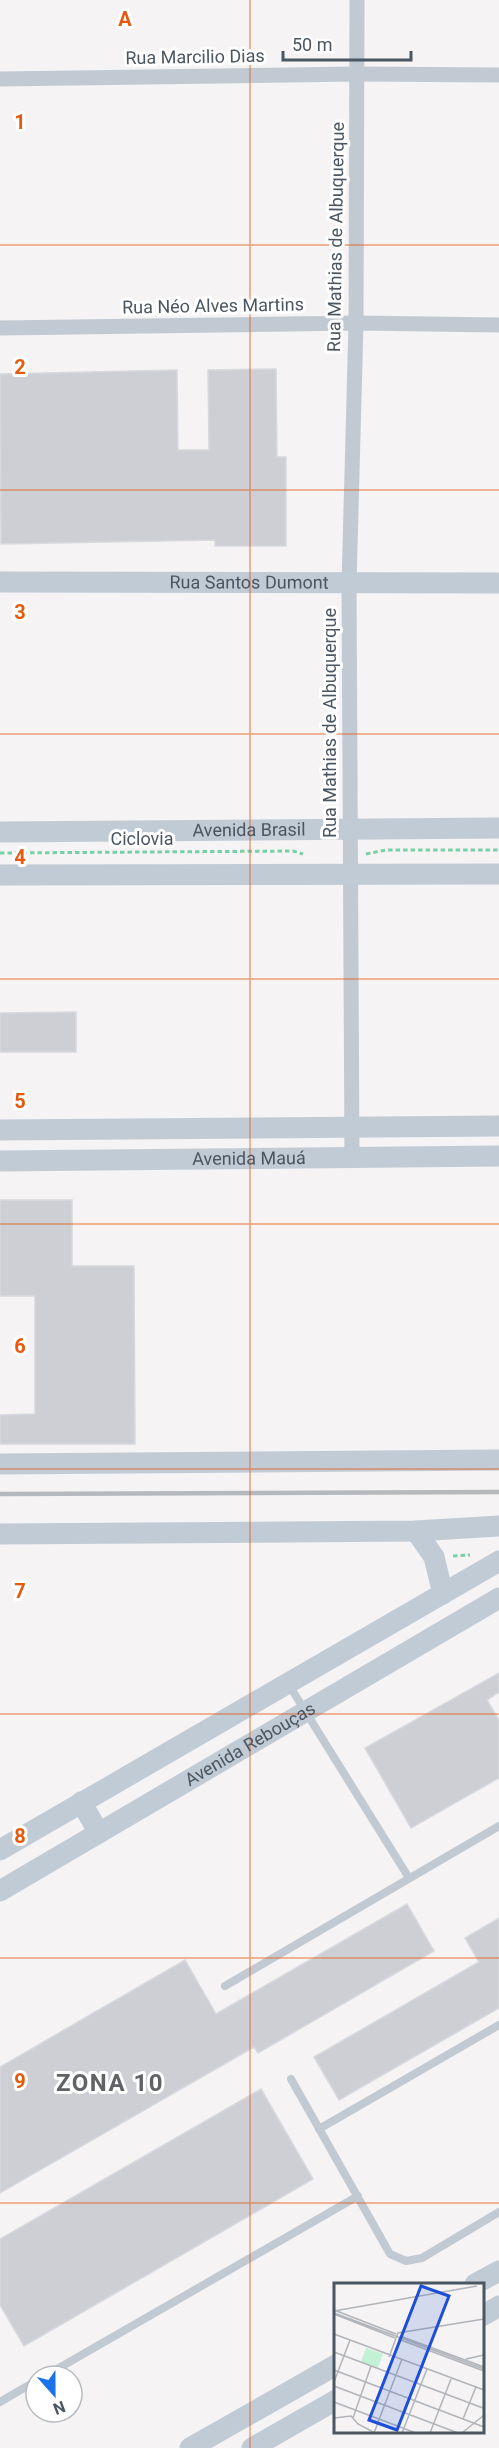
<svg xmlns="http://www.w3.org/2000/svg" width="499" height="2448" font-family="Roboto,sans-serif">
  <rect width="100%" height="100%" fill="#f5f3f3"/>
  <g fill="#cdcfd5" stroke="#d7d9de" stroke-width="1.5">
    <path d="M276,369L277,457H286V546H215V540L1,544L0,374L177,370L178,450H209L208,370Z"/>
    <path d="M76,1012V1052H0V1013Z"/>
    <path d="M0,1200H72V1266H134L135,1444H0V1415L35,1414V1296H0Z"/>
    <path d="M499,1673V1692L487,1700L499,1720V1778L411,1828L365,1748Z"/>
    <path d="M407,1904L434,1951L258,2053L254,2047L0,2193V2067L185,1960L216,2014Z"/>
    <path d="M499,1918V2008L339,2100L314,2057L479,1962L465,1938Z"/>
    <path d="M261,2089L313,2179L24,2346L0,2305V2239Z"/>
  </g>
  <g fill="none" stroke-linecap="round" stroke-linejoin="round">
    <g stroke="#7ad0a6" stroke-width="3" stroke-dasharray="4.5 3" stroke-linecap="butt">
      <path d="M0,853L293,851L303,854"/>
      <path d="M366,854L386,850H499"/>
      <path d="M453,1556L470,1555"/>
    </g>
    <g stroke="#c1cad2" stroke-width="8">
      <path d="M289,1685L409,1878"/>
      <path d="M225,1986L499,1826"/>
      <path d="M291,2079L390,2254L406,2261L422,2258L499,2212"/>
      <path d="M319,2129L499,2025"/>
      <path d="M45,2376L358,2196"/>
      <path d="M0,2402L36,2381"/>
    </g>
    <g stroke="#c1cad2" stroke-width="15">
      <path d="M0,79L357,74L499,75"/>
      <path d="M0,328L356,323L499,325"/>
      <path d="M352,1158L349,585L356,323L357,0"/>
    </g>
    <g stroke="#c1cbd6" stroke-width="21">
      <path id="s1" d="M0,582L499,583"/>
      <path id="s2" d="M0,832L499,828"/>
      <path d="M0,875L499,874"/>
      <path d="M0,1130L499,1126"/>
      <path id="s3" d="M0,1161L499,1156"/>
      <path d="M0,1464L499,1460"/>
      <path d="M416,1531L434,1557L443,1594"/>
      <path d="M0,1534L416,1531L499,1526"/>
      <path d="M81,1802L99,1833"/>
      <path d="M0,1850L499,1561"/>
      <path id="s4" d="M0,1891L499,1598"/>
      <path d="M475,2284L499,2271"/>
      <path d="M482,2316L499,2306"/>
      <path d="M190,2448L336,2365"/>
      <path d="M252,2448L336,2400"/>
    </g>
    <path stroke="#b5b8bd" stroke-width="4.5" d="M0,1494L499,1492"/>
  </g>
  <path fill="none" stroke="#e8590c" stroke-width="1.5" stroke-opacity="0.55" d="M250,0V2448M0,245H499M0,490H499M0,734H499M0,979H499M0,1224H499M0,1469H499M0,1714H499M0,1958H499M0,2203H499"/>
  <g text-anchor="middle" stroke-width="6" stroke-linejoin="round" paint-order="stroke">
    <g font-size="18" fill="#4a5661" stroke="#fff">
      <text transform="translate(195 57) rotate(-1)" y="6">Rua Marcilio Dias</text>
      <text transform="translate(336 237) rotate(-89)" y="6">Rua Mathias de Albuquerque</text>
      <text transform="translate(213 306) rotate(-1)" y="6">Rua Néo Alves Martins</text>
      <text dy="6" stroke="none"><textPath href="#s1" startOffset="249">Rua Santos Dumont</textPath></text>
      <text transform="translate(330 723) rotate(-90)" y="6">Rua Mathias de Albuquerque</text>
      <text dy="6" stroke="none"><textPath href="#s2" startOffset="249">Avenida Brasil</textPath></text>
      <text x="142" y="845">Ciclovia</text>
      <text dy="6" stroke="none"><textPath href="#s3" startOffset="249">Avenida Mauá</textPath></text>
      <text dy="6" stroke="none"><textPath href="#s4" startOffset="290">Avenida Rebouças</textPath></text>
    </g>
    <g font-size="24" font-weight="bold" letter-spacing="1.5" fill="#5f6368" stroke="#fff">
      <text x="110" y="2091">ZONA 10</text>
    </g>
  </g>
  <g transform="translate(334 2283)">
    <rect width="150" height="150" fill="#f5f3f3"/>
    <path d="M32,65L49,71L44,85L27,79Z" fill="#c3f1d5"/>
    <path fill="none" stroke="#b1b4b9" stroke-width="1.5" d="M0,27L62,51M0,28L143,3M0,30L150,86M0,31L61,55M0,51L150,107M66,53L150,84M64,56L150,88M0,69L149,125M55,74L64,50L150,36M132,76L150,72M0,87L150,144M0,99L16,57M0,103L124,150M0,119L82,150M0,135L17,133L24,141L41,150M19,135L37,83M129,136L142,104M40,150L68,76M68,150L93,86M96,150L117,96M128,150L150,132"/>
    <path fill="#1d4ed8" fill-opacity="0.15" stroke="#1d4ed8" stroke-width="3" d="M87,3L115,13L63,147L35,137Z"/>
    <rect width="150" height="150" fill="none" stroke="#4a5661" stroke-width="3"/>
  </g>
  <g font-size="20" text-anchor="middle" font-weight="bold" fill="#e8590c" stroke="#fff" stroke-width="6" stroke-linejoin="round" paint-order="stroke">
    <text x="125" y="26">A</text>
    <text x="20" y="129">1</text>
    <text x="20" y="374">2</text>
    <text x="20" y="619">3</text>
    <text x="20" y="864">4</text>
    <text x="20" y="1108">5</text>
    <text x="20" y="1353">6</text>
    <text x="20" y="1598">7</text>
    <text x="20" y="1843">8</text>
    <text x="20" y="2088">9</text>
  </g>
  <g transform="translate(54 2394) rotate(159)"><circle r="28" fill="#ffffff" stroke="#b7bbc0" stroke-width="1.5"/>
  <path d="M0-4.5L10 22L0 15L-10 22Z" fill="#1a73e8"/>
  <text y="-9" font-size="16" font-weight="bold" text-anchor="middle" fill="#4a5661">N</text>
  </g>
  <path d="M283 51v9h128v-9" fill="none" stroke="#4a5661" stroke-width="3"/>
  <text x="292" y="51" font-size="18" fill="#4a5661" stroke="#ffffff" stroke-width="4.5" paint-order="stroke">50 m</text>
</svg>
